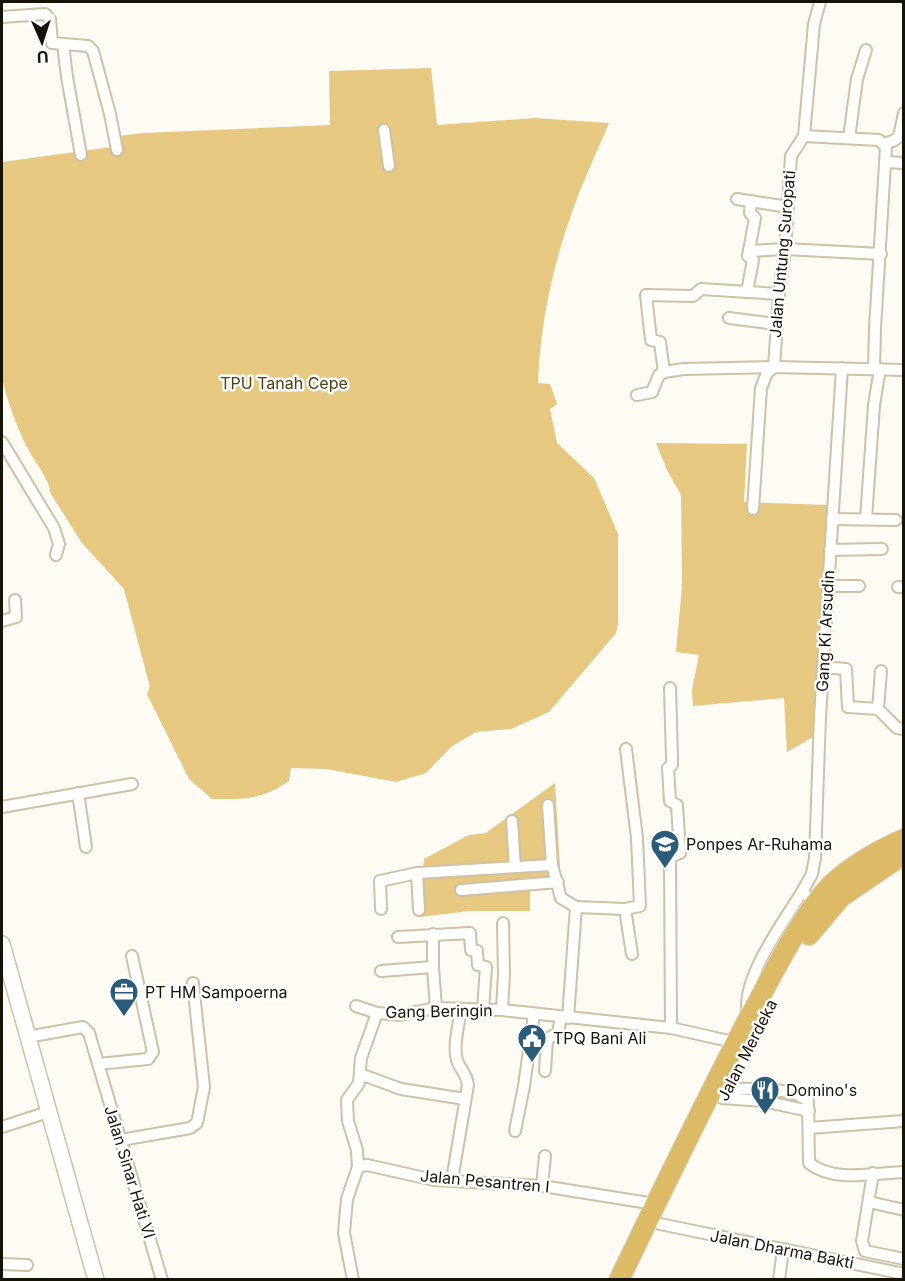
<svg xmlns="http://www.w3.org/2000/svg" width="905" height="1281" font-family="Inter,sans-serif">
  <rect width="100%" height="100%" fill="#fefbf5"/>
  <g fill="#e6c880">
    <path d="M431,68L437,125L535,118L609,123C598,150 585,176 575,204C554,260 540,322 538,383L550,384L557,404L550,409L557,443L594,478L618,534V624L616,633L549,712L511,729L476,732L451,747L426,773L396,782L327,769L291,768L289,781C261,800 245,799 212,799L189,779L147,694L150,687L124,589L82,543L51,494C48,476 35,463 27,447C16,426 8,402 2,379V162L112,147L110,137L144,133L330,125L329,71Z"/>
    <path d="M656,443L747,444L744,502L828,505L820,643L822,732L787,752L784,698L693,706L692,690L699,655L676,652L682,587L681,495L667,470Z"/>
    <path d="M555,783L561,885L530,888V911H470L420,917L424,859L469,835L486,833Z"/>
  </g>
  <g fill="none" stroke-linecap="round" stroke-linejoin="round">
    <g stroke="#cdc1a6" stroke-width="14">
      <g id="street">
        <path d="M2,17L45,14L50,19L52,43L88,46L93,51L110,114L117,150"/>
        <path d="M63,44L67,77L81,155"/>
        <path d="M384,130L389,166"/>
        <path d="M804,136L879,140L886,147L875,328L874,369"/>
        <path d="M849,138L857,79L866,50"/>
        <path d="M883,144L893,141L899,137L904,113"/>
        <path d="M886,162L904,163"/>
        <path d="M737,199L788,207"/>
        <path d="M749,251L785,249L881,254"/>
        <path d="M747,292L753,260L748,256L755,218L750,213L751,201"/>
        <path d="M729,318L776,324"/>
        <path d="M774,367L779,294L785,249L791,156L804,136L814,24L820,2"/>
        <path d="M664,372L660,342L651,340L646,295L693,296L701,289L779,294"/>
        <path d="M637,395L652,392L659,375L664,372L684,369L774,367L904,370"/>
        <path d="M2,442L54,528L59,544L56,555"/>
        <path d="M753,509L761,388L767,373L774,367"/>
        <path d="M832,519L896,520"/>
        <path d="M866,519L874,405L880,369"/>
        <path d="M830,550L882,549"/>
        <path d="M828,586H859"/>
        <path d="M898,587H904"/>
        <path d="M2,621L16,617L15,600"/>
        <path d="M823,667L846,669L848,707L878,709L897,728L904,729"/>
        <path d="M670,688L672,758V765L668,768L670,801L677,805L680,853L670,857L671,1028"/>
        <path d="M878,709L881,671"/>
        <path d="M78,793L86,847"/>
        <path d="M548,805L552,865"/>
        <path d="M2,807L132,784"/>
        <path d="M512,821L515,867"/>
        <path d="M417,873L419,910"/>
        <path d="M461,890L558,882"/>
        <path d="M802,892L812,874L815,858L820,717L842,368"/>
        <path d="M576,907L625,909L640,906L637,838L626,749"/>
        <path d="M381,909L380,881L417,873L552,865L561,898L576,907L568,1018"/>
        <path d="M625,909L632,954"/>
        <path d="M433,934V967L436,1008"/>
        <path d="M398,937L470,933L471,950L477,951L478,965L486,967L483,1009"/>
        <path d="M381,971L433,967"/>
        <path d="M356,1006L377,1013L400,1015L436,1008L502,1010L671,1028L729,1041L735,1044"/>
        <path d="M502,1010L504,974L503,923"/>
        <path d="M748,1015C740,980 783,923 802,892L806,895"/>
        <path d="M27,1037L83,1027L89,1033L162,1280"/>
        <path d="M98,1064L148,1059L153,1052L132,956"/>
        <path d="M545,1071L547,1039L558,1033L561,1017"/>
        <path d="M360,1074L401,1089L465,1099"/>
        <path d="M726,1089C749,1089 790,1086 808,1101L809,1163C834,1183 874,1173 904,1172"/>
        <path d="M722,1098L763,1101L809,1111"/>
        <path d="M2,1127L48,1112"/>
        <path d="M809,1128L904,1121"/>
        <path d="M515,1131L524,1086L534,1014"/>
        <path d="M121,1140L190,1128L197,1123L204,1087L193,983"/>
        <path d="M358,1167L357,1150L348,1121L347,1100L359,1083L361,1058L377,1013"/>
        <path d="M873,1173L862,1241L865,1251L904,1259"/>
        <path d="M452,1180L468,1085C466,1072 462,1072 458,1063C452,1048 459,1024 461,1009"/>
        <path d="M542,1186L545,1156"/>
        <path d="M869,1202L904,1210"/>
        <path d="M660,1224L904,1274"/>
        <path d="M2,1264L27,1265"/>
        <path d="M353,1280L344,1233L347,1199L358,1167L367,1165L434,1180L542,1186L655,1204"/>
        <path d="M779,1280L783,1250"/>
      </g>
    </g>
    <g stroke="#cdc1a6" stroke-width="18">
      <path id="secondary" d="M2,944L96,1280"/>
    </g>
    <g stroke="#dad9d7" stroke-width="22">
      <g id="highway">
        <path d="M809,935L841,897L904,854"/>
        <path d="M619,1280C665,1185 710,1090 760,997C778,964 804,912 831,885C852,865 877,851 904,839"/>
      </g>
    </g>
    <use href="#street" stroke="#fff" stroke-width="10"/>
    <use href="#secondary" stroke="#fff" stroke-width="15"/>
    <use href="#highway" stroke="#db6" stroke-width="20"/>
  </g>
  <defs>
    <g id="school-pin" transform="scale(1.5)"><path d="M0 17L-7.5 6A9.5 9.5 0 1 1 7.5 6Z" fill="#2a5b79" stroke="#fff"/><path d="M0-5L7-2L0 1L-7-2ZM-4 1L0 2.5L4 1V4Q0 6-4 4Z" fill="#fff"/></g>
    <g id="office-pin" transform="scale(1.5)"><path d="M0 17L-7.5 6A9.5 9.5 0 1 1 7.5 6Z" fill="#2a5b79" stroke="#fff"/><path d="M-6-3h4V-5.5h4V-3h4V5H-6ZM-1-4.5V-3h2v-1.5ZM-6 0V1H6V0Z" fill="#fff"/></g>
    <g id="civic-pin" transform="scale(1.5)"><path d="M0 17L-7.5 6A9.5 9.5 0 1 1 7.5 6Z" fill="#2a5b79" stroke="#fff"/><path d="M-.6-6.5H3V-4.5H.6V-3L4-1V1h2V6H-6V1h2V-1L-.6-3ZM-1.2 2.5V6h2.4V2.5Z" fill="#fff"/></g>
    <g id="restaurant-pin" transform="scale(1.5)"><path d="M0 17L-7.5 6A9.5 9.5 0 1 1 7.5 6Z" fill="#2a5b79" stroke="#fff"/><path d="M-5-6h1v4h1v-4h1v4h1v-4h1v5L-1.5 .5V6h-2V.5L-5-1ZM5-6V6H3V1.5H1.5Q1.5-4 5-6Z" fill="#fff"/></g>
  </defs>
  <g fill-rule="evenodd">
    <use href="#school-pin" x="665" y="844"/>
    <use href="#office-pin" x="124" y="992"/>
    <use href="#civic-pin" x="532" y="1038"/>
    <use href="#restaurant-pin" x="765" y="1090"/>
  </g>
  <g text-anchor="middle" stroke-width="5" stroke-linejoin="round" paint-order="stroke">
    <g font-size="16" fill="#171208" stroke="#fff">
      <text transform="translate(782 254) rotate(-85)" y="6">Jalan Untung Suropati</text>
      <text transform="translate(825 631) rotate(-87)" y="6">Gang Ki Arsudin</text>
      <text transform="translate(439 1011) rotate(-1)" y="6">Gang Beringin</text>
      <text transform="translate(747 1050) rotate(-63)" y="6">Jalan Merdeka</text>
      <text transform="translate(130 1172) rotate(73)" y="6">Jalan Sinar Hati VI</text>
      <text transform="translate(485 1181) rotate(5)" y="6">Jalan Pesantren I</text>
      <text transform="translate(782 1249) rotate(11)" y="6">Jalan Dharma Bakti</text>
    </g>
    <g font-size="16" fill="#4f3f15" stroke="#fff">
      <text x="284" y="389">TPU Tanah Cepe</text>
    </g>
    <g font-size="16" fill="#171208" stroke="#fff" text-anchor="start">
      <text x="686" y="850">Ponpes Ar-Ruhama</text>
      <text x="145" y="998">PT HM Sampoerna</text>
      <text x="553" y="1044">TPQ Bani Ali</text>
      <text x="786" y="1096">Domino's</text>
    </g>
  </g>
  <rect width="905" height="1281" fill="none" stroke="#171208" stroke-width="6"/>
  <g transform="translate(42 42) rotate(177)" stroke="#ffffff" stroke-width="4.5" paint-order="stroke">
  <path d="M0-4.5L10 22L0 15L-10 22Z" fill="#171208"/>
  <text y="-9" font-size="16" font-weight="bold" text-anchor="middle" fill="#171208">U</text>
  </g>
</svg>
